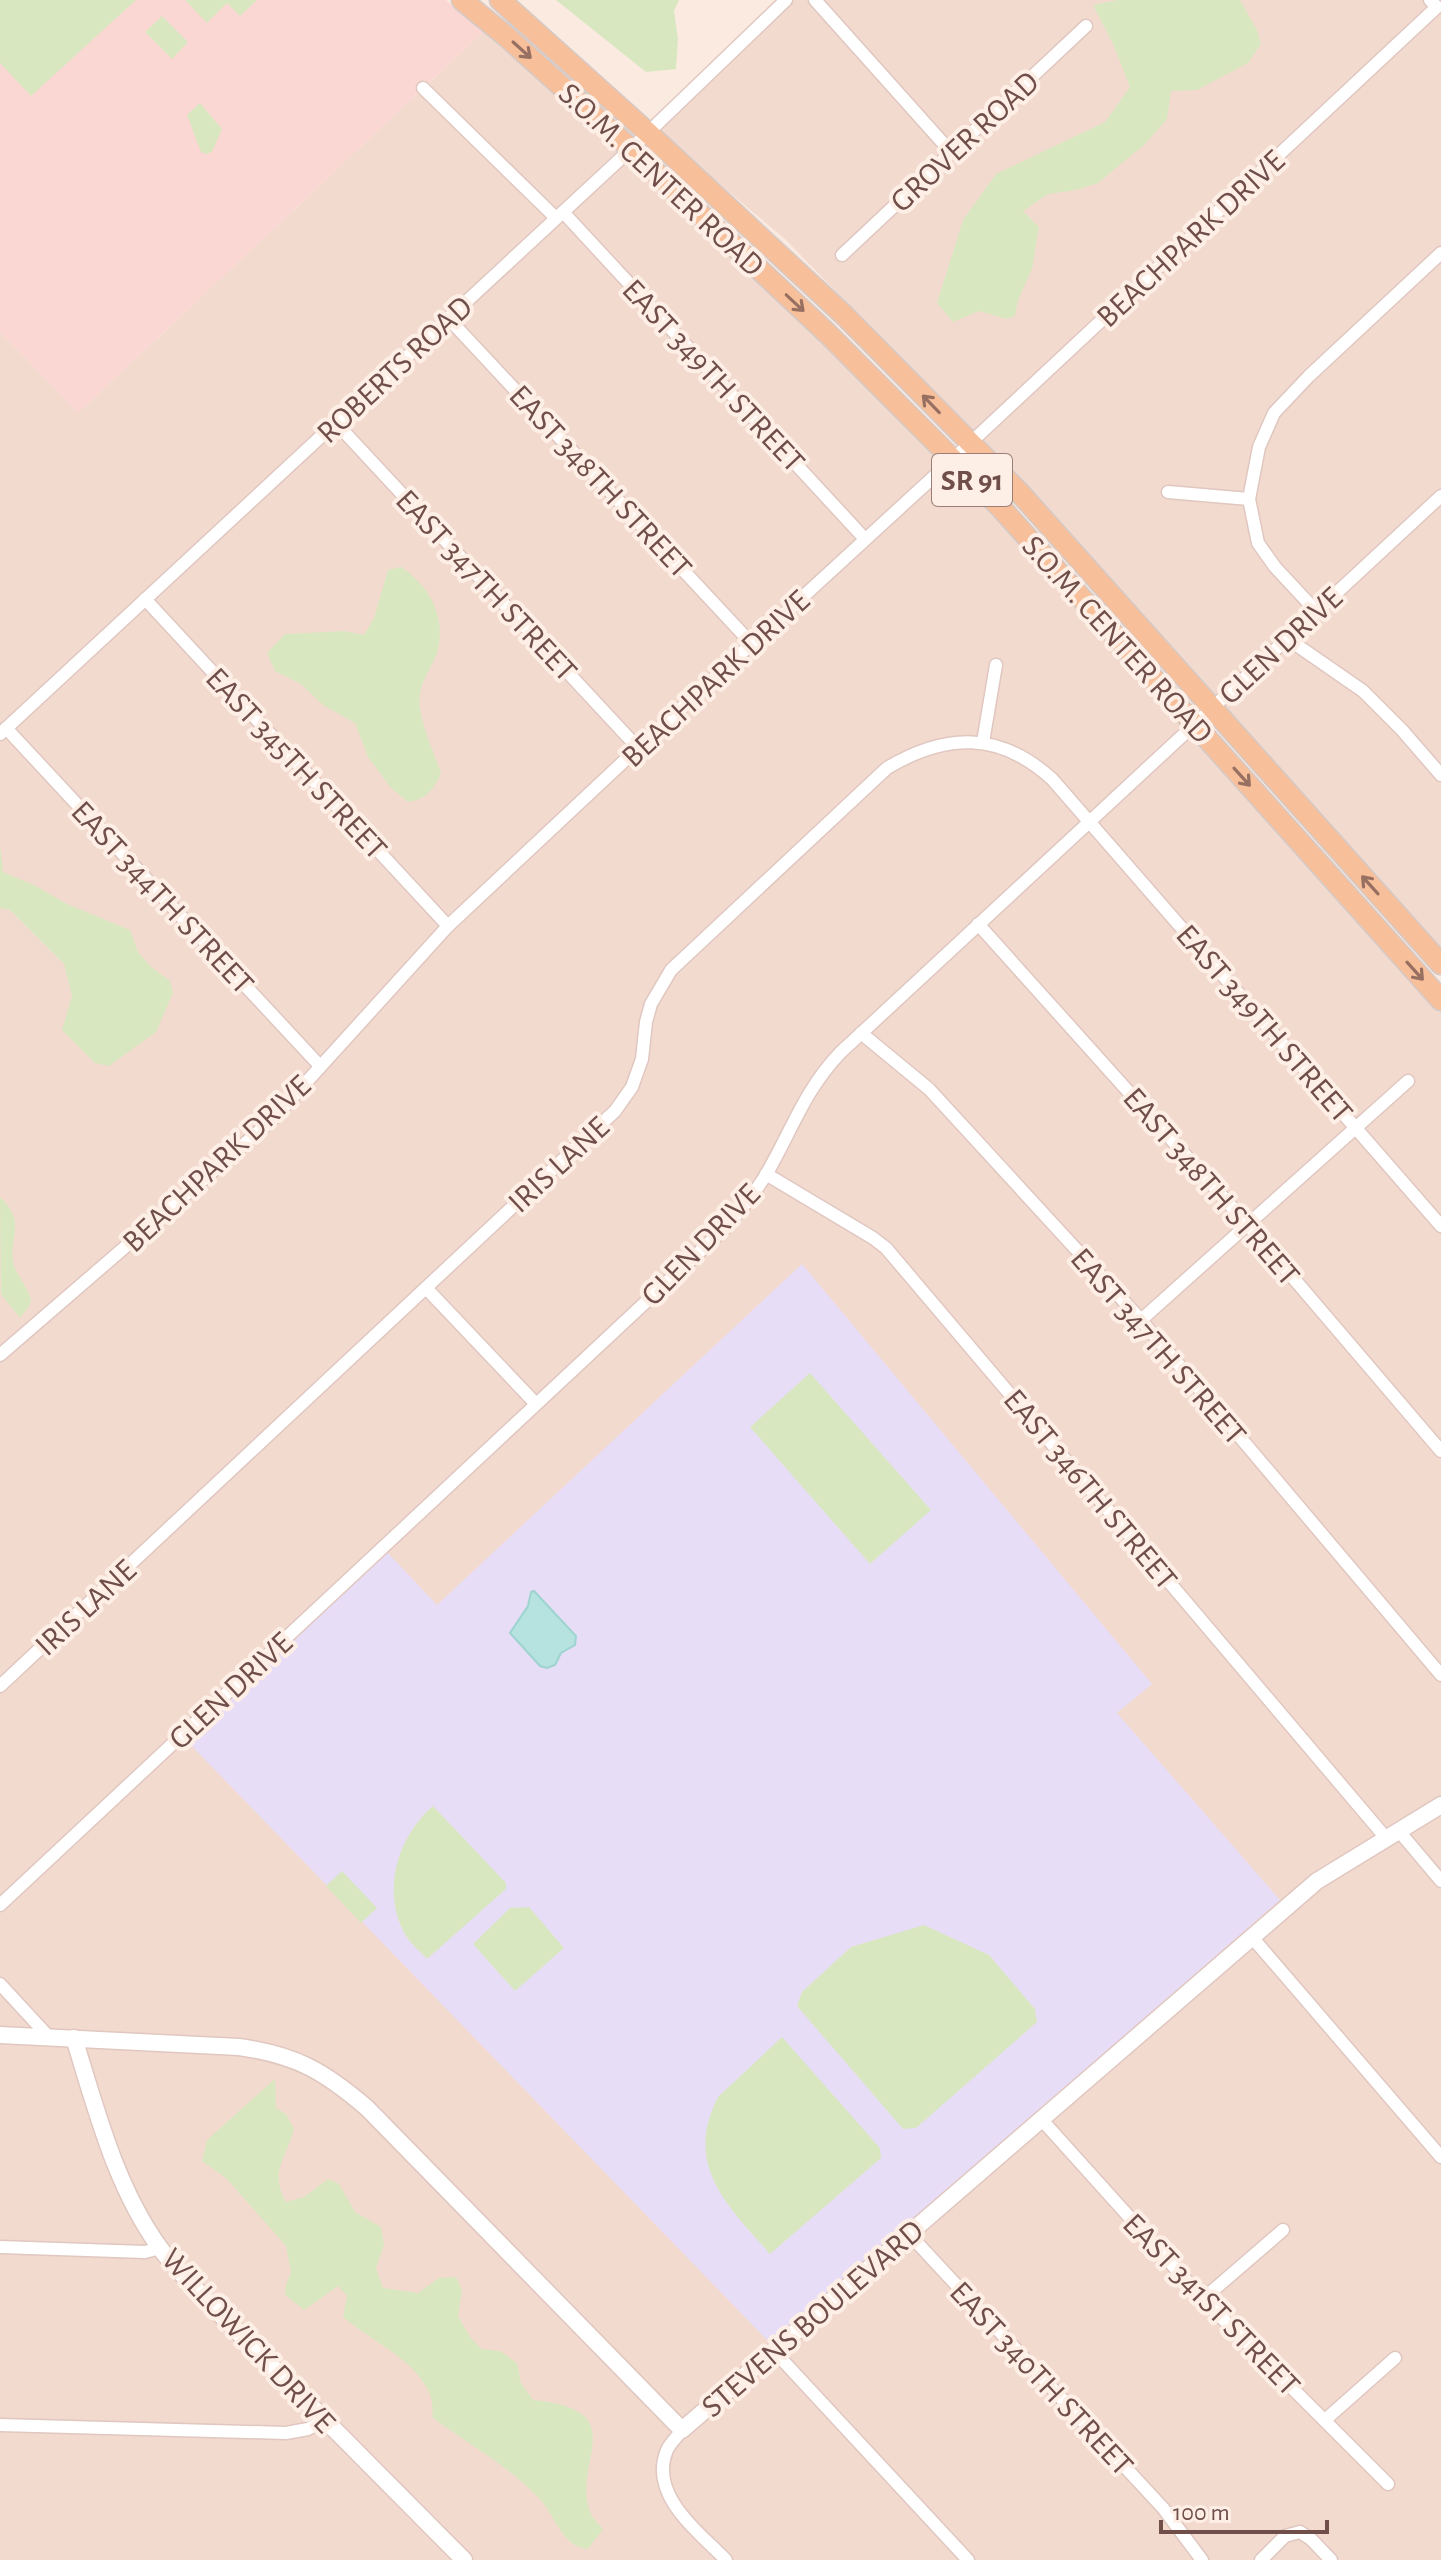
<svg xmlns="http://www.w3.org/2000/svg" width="1441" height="2560" font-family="'Alegreya Sans',sans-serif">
  <rect width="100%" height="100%" fill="#fbeae0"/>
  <g fill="#f2dacf">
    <path d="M794,0H1441V951L980,441L786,240L656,130Z"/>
    <path d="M484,31L623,147L947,460L1441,1005V2560H0V332L78,413Z"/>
  </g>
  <path fill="#fbd7d4" d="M0,0H446L484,31L78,413L0,332Z"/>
  <path fill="#e8ddf7" d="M802,1264L1152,1684L1117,1713L1280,1900L771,2344L186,1740L387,1552L437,1605Z"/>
  <g fill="#d9e7c0">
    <path d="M0,0H136L31,96L0,63Z"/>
    <path d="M185,0H257L240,16L227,3L207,23Z"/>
    <path d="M556,0H679L674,11L678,39L676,69L646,72Z"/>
    <path d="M1118,0H1240L1257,30L1261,44L1248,63L1197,90L1171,91L1167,119L1144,145L1098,183L1076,190L1048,194L1023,211L1039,227L1032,269L1018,300L1015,316L1006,319L979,311L953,322L937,303L963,220L996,174L1105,122L1130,87L1113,44L1093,5Z"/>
    <path d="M162,16L188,42L172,59L145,32Z"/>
    <path d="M200,103L222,129L212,152L206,154L201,152L187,115Z"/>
    <path d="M401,567C430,586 447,618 437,653C432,666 422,680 420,694C416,715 434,752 441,773C434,789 426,800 408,802L391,788L368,757L355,723L323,705L301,684L275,671L267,653L285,634L345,631L364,635L374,618L388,570Z"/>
    <path d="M0,845L3,872L34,885L67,904L130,930L138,952L150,966L170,981L173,993L156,1032L109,1066L95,1063L62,1030L72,996L64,964L10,910L0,908Z"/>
    <path d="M0,1197C27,1223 9,1236 13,1262C15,1273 33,1295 31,1302C29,1307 23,1314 20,1318L1,1294Z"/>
    <path d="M810,1373L931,1510L870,1564L750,1427Z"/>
    <path d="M433,1806L506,1883V1889L427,1959C421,1952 411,1944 406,1936C381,1892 397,1837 433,1806Z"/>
    <path d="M342,1871L377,1908L361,1923L326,1886Z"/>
    <path d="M529,1907L564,1948L515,1991L473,1944L510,1908Z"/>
    <path d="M924,1925L989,1955L1035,2009L1037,2022L916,2128L903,2129L797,2006L802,1992L851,1947Z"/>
    <path d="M782,2037L880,2148L881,2158L770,2254C727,2205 683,2165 718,2097Z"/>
    <path d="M275,2079L276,2108L286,2114L294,2129C286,2159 269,2171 286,2202L304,2197L328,2179L339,2184L355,2212L381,2227L384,2245L376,2268L383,2288L418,2293L439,2278L456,2277L462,2290L458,2316L470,2337L482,2349L500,2351L517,2363L521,2383L533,2400C637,2410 569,2464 591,2514C593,2519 599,2524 603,2529L588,2549C560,2546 556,2515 538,2497C507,2465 468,2444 433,2418C432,2409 433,2400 429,2392C414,2359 370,2340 343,2317L347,2296L338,2286L304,2310L285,2295L286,2285L291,2272L286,2246L227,2179L202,2161L207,2140Z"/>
  </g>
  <path fill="#b6e3df" stroke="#9dd4d0" stroke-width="2" d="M534,1591L576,1636L575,1645L561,1653L555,1665L547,1668L540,1666L510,1633L528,1606L531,1592Z"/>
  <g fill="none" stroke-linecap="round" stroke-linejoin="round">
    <g stroke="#e0c7c0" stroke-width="15">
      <g id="minor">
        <path d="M815,0L951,152"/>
        <path d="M423,88L556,218"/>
        <path d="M563,212L865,539"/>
        <path d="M842,255L1086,26"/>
        <path d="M449,319L752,644"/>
        <path d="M336,423L638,748"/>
        <path d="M1168,492L1249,499"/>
        <path d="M145,599L448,926"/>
        <path d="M1316,611L1275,567L1258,543L1249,499L1259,447L1274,413L1309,376L1441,253"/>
        <path d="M1288,639L1363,691L1402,730L1441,775"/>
        <path d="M6,728L320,1066"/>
        <path d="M0,734L631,149L786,0"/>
        <path d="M983,742L996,665"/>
        <path d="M978,924L1248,1225L1441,1451"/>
        <path d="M861,1033L929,1089L1141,1320L1441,1675"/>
        <path d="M766,1174L873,1238L886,1248L1386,1838"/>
        <path d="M426,1288L536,1404"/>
        <path d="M1141,1320L1408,1081"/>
        <path d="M0,1355L272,1120L448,926L638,748L952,460L1437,7L1430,0"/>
        <path d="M0,1686L615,1111L632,1087L642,1059L646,1022L651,1004L671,970L887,768C946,733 999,731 1052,779L1441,1226"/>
        <path d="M1398,1830L1441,1881"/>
        <path d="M0,1905L725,1228C740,1211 755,1193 767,1173C792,1130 805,1089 841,1052L1441,496"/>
        <path d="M1251,1936L1441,2157"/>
        <path d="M0,1984L49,2037"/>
        <path d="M1042,2120L1203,2299L1388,2484"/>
        <path d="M910,2235L1163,2508L1202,2560"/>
        <path d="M0,2247L145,2252L160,2248"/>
        <path d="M1203,2299L1283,2230"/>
        <path d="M774,2351L968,2560"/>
        <path d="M1325,2420L1395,2358"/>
        <path d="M0,2425L286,2433L308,2429L325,2420"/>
        <path d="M682,2430C678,2436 670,2443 667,2450C648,2495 699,2532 726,2560"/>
        <path d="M1261,2560L1285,2536L1300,2532L1311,2539L1331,2560"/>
      </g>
    </g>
    <g stroke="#e0c7c0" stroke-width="19">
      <g id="tertiary">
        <path d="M0,2035L239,2047C296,2055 324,2071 367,2108L682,2430L1317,1881L1441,1805"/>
        <path d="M74,2038C96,2109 116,2188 160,2248C172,2265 188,2280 201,2295L464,2560"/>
      </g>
    </g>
    <g stroke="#d4cac8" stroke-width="23">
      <g id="primary">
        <path d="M462,0L507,37L631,149L828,334L1001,508L1441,1000"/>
        <path d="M500,0L647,132L845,316L1019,492L1441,964"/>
      </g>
    </g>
    <use href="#minor" stroke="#fff" stroke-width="12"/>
    <use href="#tertiary" stroke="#fff" stroke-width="16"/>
    <use href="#primary" stroke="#f7c09b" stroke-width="20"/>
  </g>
  <defs><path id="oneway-shaft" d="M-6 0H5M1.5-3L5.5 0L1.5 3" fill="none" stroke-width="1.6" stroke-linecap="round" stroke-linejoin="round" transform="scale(2)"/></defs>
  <g stroke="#987062">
    <use href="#oneway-shaft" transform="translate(522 50) rotate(42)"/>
    <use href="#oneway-shaft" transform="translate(795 303) rotate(43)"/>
    <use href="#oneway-shaft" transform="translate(931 404) rotate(-134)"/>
    <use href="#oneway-shaft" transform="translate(1242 777) rotate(48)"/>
    <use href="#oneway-shaft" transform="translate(1370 885) rotate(-132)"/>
    <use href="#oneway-shaft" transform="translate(1415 971) rotate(48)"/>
  </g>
  <g text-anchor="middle" stroke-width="8" stroke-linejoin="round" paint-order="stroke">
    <rect fill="#feefe6" stroke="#9b7e78" stroke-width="2" x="932" y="454" width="80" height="52" rx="6"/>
    <g font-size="30" font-weight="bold" fill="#704e49">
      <text x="972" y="490">SR 91</text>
    </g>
    <g font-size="32" fill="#704e49" stroke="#feefe6">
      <text transform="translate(964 141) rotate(-43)" y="11">GROVER ROAD</text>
      <text transform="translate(662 179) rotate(43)" y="11">S.O.M. CENTER ROAD</text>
      <text transform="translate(1190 238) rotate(-43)" y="11">BEACHPARK DRIVE</text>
      <text transform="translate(394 369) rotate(-43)" y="11">ROBERTS ROAD</text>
      <text transform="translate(714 375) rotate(47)" y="11">EAST 349TH STREET</text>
      <text transform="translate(601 481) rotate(47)" y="11">EAST 348TH STREET</text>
      <text transform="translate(487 585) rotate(47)" y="11">EAST 347TH STREET</text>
      <text transform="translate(1118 639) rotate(48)" y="11">S.O.M. CENTER ROAD</text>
      <text transform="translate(1280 645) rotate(-43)" y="11">GLEN DRIVE</text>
      <text transform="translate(715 678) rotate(-43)" y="11">BEACHPARK DRIVE</text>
      <text transform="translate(297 763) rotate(47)" y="11">EAST 345TH STREET</text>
      <text transform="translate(163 897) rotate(47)" y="11">EAST 344TH STREET</text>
      <text transform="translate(1265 1023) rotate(49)" y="11">EAST 349TH STREET</text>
      <text transform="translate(216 1163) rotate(-43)" y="11">BEACHPARK DRIVE</text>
      <text transform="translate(558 1164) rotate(-43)" y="11">IRIS LANE</text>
      <text transform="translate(1212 1186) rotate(49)" y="11">EAST 348TH STREET</text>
      <text transform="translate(700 1244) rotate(-46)" y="11">GLEN DRIVE</text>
      <text transform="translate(1159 1346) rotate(49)" y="11">EAST 347TH STREET</text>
      <text transform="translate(1091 1489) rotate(50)" y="11">EAST 346TH STREET</text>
      <text transform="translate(85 1607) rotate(-43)" y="11">IRIS LANE</text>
      <text transform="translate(230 1690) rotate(-43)" y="11">GLEN DRIVE</text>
      <text transform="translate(1212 2304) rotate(46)" y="11">EAST 341ST STREET</text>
      <text transform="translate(812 2318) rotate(-41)" y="11">STEVENS BOULEVARD</text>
      <text transform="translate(249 2340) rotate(47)" y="11">WILLOWICK DRIVE</text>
      <text transform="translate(1042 2378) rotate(47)" y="11">EAST 340TH STREET</text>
    </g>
  </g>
  <path d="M1161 2520v12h166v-12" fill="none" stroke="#704e49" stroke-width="4"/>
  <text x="1173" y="2520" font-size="24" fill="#704e49" stroke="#feefe6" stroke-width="6" paint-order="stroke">100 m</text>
</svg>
